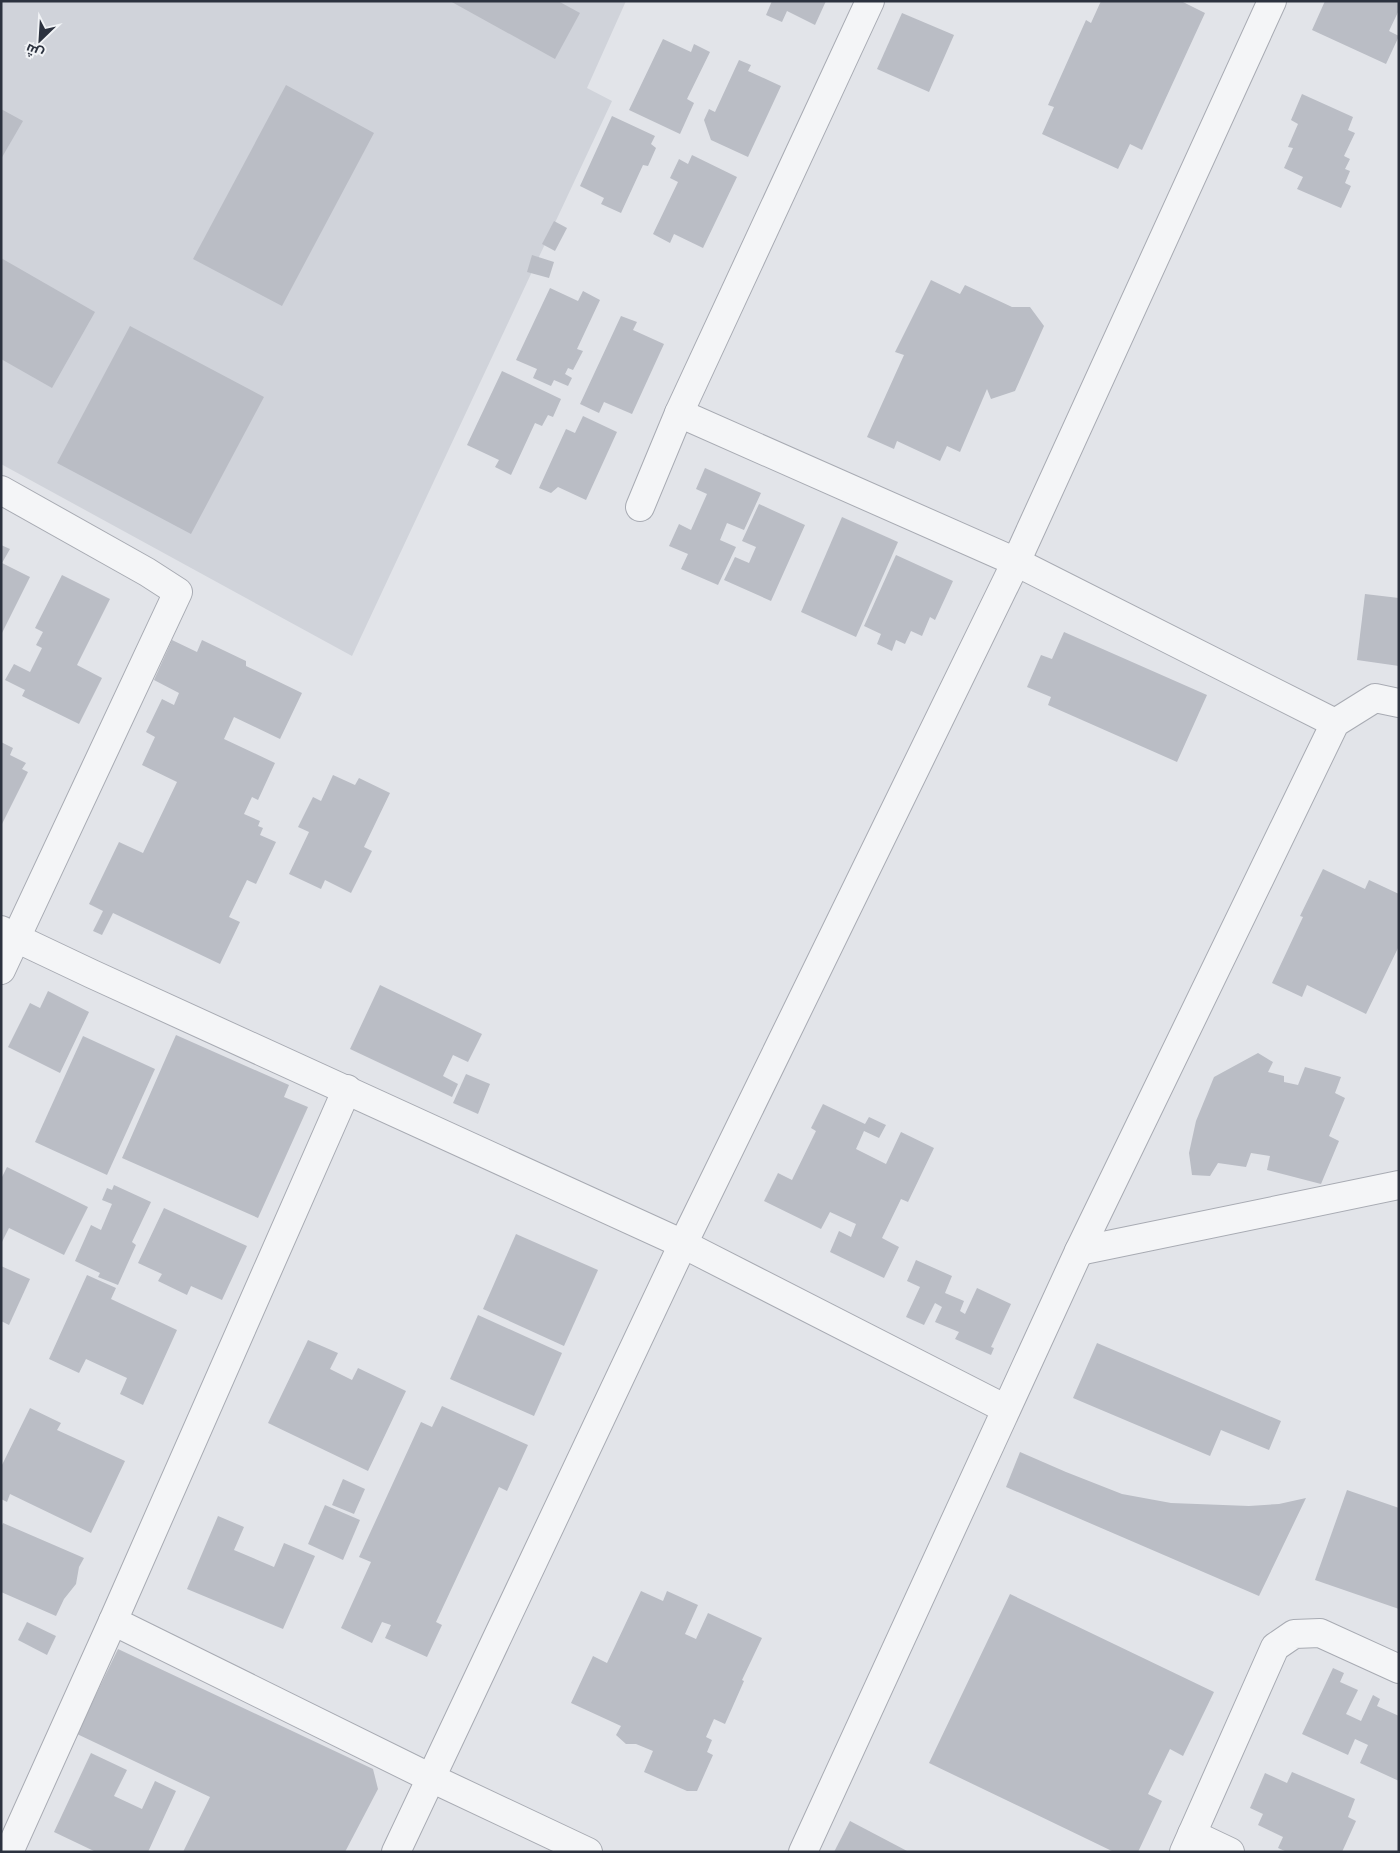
<svg xmlns="http://www.w3.org/2000/svg" width="1400" height="1853" font-family="Signika,Cairo,sans-serif">
  <rect width="100%" height="100%" fill="#e2e4e9"/>
  <path fill="#d0d3da" d="M1,1H626L587,88L612,101L352,656L1,464Z"/>
  <g fill="#babdc5">
    <path d="M450,1H558L580,13L555,59Z"/>
    <path d="M772,1H826L815,25L787,11L782,22L766,15Z"/>
    <path d="M1101,1H1181L1205,13L1142,150L1130,144L1118,169L1042,134L1054,107L1048,105L1086,20L1091,23Z"/>
    <path d="M1325,1H1399V10L1389,31L1399,36L1386,64L1312,30Z"/>
    <path d="M902,13L954,35L929,92L877,69Z"/>
    <path d="M663,39L691,52L694,44L710,52L687,99L694,103L680,134L629,110Z"/>
    <path d="M739,60L751,65L748,71L781,86L748,157L711,140L704,120L709,109L715,112Z"/>
    <path d="M286,85L374,133L282,306L193,259Z"/>
    <path d="M1302,94L1353,117L1348,130L1355,133L1344,156L1350,159L1345,169L1350,171L1345,183L1351,186L1341,208L1297,189L1303,177L1284,168L1293,148L1288,147L1298,124L1291,120Z"/>
    <path d="M1,109L23,121L1,159Z"/>
    <path d="M612,116L655,136L651,144L656,148L648,166L643,165L621,213L601,204L604,198L580,186Z"/>
    <path d="M692,155L737,177L703,248L674,234L670,243L653,234L678,182L670,178L679,159L688,164Z"/>
    <path d="M554,221L567,228L555,251L542,244Z"/>
    <path d="M532,255L554,262L549,278L527,272Z"/>
    <path d="M1,258L95,312L52,388L1,359Z"/>
    <path d="M931,280L960,294L965,285L1012,307H1030L1044,326L1015,391L991,399L987,389L960,452L947,446L940,461L897,441L894,449L867,437L904,355L895,352Z"/>
    <path d="M550,288L578,301L583,291L600,300L577,349L583,351L573,370L568,368L565,374L572,378L568,386L554,380L551,386L533,378L537,369L516,360Z"/>
    <path d="M621,316L637,322L633,330L664,344L632,414L604,402L599,413L580,404Z"/>
    <path d="M130,326L264,397L191,534L57,463Z"/>
    <path d="M502,371L561,399L553,417L548,415L542,426L535,423L511,475L495,467L499,460L467,445Z"/>
    <path d="M583,416L617,432L586,500L558,487L551,493L539,488L566,429L575,433Z"/>
    <path d="M705,468L761,493L744,530L727,523L720,540L736,547L718,585L681,569L688,554L669,546L679,524L691,530L707,494L696,489Z"/>
    <path d="M759,504L805,525L771,601L724,580L735,557L749,563L756,547L742,541Z"/>
    <path d="M842,517L898,542L856,637L801,612Z"/>
    <path d="M1,545L10,549L2,563L30,577L1,635Z"/>
    <path d="M896,555L953,581L935,620L930,617L922,636L911,631L905,644L896,640L892,651L877,644L881,634L864,626Z"/>
    <path d="M62,575L110,599L77,665L102,678L79,724L22,696L25,690L5,680L14,664L30,672L42,648L36,645L43,632L35,628Z"/>
    <path d="M1365,594L1399,598V666L1357,660Z"/>
    <path d="M1064,632L1207,695L1177,762L1048,705L1051,697L1027,687L1041,655L1052,659Z"/>
    <path d="M172,640L197,652L202,640L246,661V666L302,693L280,739L234,717L224,739L275,763L258,800L252,797L244,814L260,821L258,826L263,828L260,835L276,842L256,884L247,880L229,917L240,922L220,964L113,913L102,935L93,931L103,911L89,904L119,842L143,853L177,782L142,765L155,737L146,732L162,699L174,705L179,693L154,680Z"/>
    <path d="M1,742L13,748L10,755L26,763L22,769L28,772L1,826Z"/>
    <path d="M333,775L355,785L359,778L390,793L364,847L372,851L351,893L325,880L321,889L289,874L309,832L298,827L313,797L321,801Z"/>
    <path d="M1323,869L1365,889L1369,880L1399,894V946L1366,1014L1307,985L1302,997L1272,983L1303,917L1300,916Z"/>
    <path d="M380,985L482,1034L468,1062L453,1055L443,1076L458,1084L452,1097L350,1049Z"/>
    <path d="M48,991L89,1012L60,1073L8,1047L30,1003L40,1008Z"/>
    <path d="M176,1035L289,1085L284,1097L308,1107L258,1218L122,1158Z"/>
    <path d="M83,1036L155,1069L107,1175L35,1142Z"/>
    <path d="M1258,1053L1273,1062L1268,1072L1284,1076V1082L1298,1085L1305,1067L1341,1077L1335,1093L1345,1098L1329,1136L1339,1141L1321,1184L1267,1170L1270,1156L1251,1153L1246,1167L1218,1163L1210,1176L1192,1175L1189,1153L1196,1121L1214,1077Z"/>
    <path d="M466,1074L490,1084L478,1114L453,1103Z"/>
    <path d="M823,1104L865,1124L869,1117L886,1125L879,1138L864,1131L856,1149L886,1164L901,1132L934,1148L908,1202L901,1199L882,1238L899,1247L884,1278L830,1252L839,1231L851,1237L856,1224L830,1212L821,1229L764,1201L778,1173L792,1180L816,1131L811,1128Z"/>
    <path d="M7,1167L88,1207L64,1255L9,1228L1,1244V1179Z"/>
    <path d="M114,1185L151,1202L132,1242L136,1245L118,1285L98,1277L100,1273L75,1261L91,1225L101,1230L112,1204L102,1200L107,1188L112,1190Z"/>
    <path d="M164,1208L247,1246L222,1300L191,1286L187,1295L158,1281L162,1274L138,1263Z"/>
    <path d="M516,1234L598,1270L564,1346L483,1309Z"/>
    <path d="M916,1260L952,1276L945,1293L964,1301L960,1311L965,1314L977,1288L1011,1304L991,1347L994,1348L991,1355L955,1339L959,1332L935,1322L942,1307L935,1303L924,1325L906,1317L920,1287L907,1281Z"/>
    <path d="M1,1266L30,1279L9,1325L1,1321Z"/>
    <path d="M87,1275L116,1288L111,1299L177,1330L143,1405L120,1394L127,1378L86,1359L79,1373L49,1359Z"/>
    <path d="M478,1315L562,1353L534,1416L450,1379Z"/>
    <path d="M308,1340L338,1353L330,1369L352,1380L358,1368L406,1391L368,1471L268,1423Z"/>
    <path d="M1097,1343L1281,1421L1269,1450L1221,1430L1210,1456L1073,1398Z"/>
    <path d="M442,1406L528,1445L507,1491L499,1487L436,1622L442,1625L427,1657L385,1638L391,1625L382,1622L372,1643L341,1628L371,1562L359,1557L421,1422L432,1427Z"/>
    <path d="M30,1408L61,1423L57,1430L125,1461L91,1533L10,1494L7,1502L1,1499V1467Z"/>
    <path d="M1020,1452L1066,1472L1122,1494L1171,1503L1249,1506L1279,1504L1306,1498L1259,1596L1006,1487Z"/>
    <path d="M343,1479L365,1489L354,1514L332,1505Z"/>
    <path d="M1347,1490L1399,1508V1609L1315,1580Z"/>
    <path d="M325,1505L360,1520L343,1560L308,1544Z"/>
    <path d="M218,1516L244,1527L234,1550L274,1567L284,1543L315,1556L283,1629L187,1589Z"/>
    <path d="M3,1523L84,1558L79,1567L76,1584L64,1599L56,1616L1,1592V1528Z"/>
    <path d="M641,1591L663,1601L667,1591L698,1605L685,1634L696,1639L708,1613L762,1638L742,1680L744,1681L725,1724L714,1719L706,1737L712,1740L707,1752L713,1755L697,1791H687L644,1772L653,1751L636,1744H626L616,1735L621,1726L571,1703L593,1656L607,1663Z"/>
    <path d="M1010,1594L1214,1692L1183,1756L1170,1749L1148,1794L1162,1801L1138,1852H1114L929,1763Z"/>
    <path d="M27,1622L56,1636L47,1655L18,1640Z"/>
    <path d="M118,1649L373,1769L378,1789L345,1852H183L210,1797L77,1734Z"/>
    <path d="M1333,1668L1344,1673L1340,1682L1358,1690L1346,1714L1361,1721L1373,1695L1380,1699L1377,1706L1399,1716V1781L1360,1763L1368,1745L1355,1739L1348,1755L1302,1734Z"/>
    <path d="M91,1753L127,1770L114,1796L142,1809L155,1781L176,1791L148,1852H96L54,1832Z"/>
    <path d="M1292,1772L1355,1799L1348,1817L1356,1821L1342,1852H1287L1278,1848L1283,1837L1258,1825L1263,1814L1250,1808L1265,1773L1287,1783Z"/>
    <path d="M850,1821L909,1852H834Z"/>
  </g>
  <g fill="none" stroke-linecap="round" stroke-linejoin="round">
    <g stroke="#a8abb3" stroke-width="30">
      <g id="minor">
        <path d="M679,413L1016,562L1335,723"/>
        <path d="M1,490L147,572L178,592L1,970"/>
        <path d="M640,507L679,413L870,1"/>
        <path d="M1,930L16,938L92,974L683,1244L1006,1409"/>
        <path d="M1079,1251L1399,1185"/>
        <path d="M113,1621L431,1778L588,1852"/>
        <path d="M1192,1834L1230,1852"/>
        <path d="M9,1852L113,1621L347,1089"/>
        <path d="M396,1852L683,1244L1016,562L1272,1"/>
        <path d="M803,1852L1079,1251L1335,723L1375,698L1399,703"/>
        <path d="M1184,1852L1275,1647L1294,1634L1320,1633L1399,1669"/>
      </g>
    </g>
    <use href="#minor" stroke="#f4f5f7" stroke-width="28"/>
  </g>
  <rect width="1400" height="1853" fill="none" stroke="#2c323f" stroke-width="5"/>
  <g transform="translate(40 40) rotate(205)" stroke="#f1f3f6" stroke-width="4" paint-order="stroke">
  <path d="M0-4L9 19L0 12L-9 19Z" fill="#2c323f"/>
  <text y="-8" font-size="14" font-weight="bold" text-anchor="middle" fill="#2c323f">ش</text>
  </g>
</svg>
